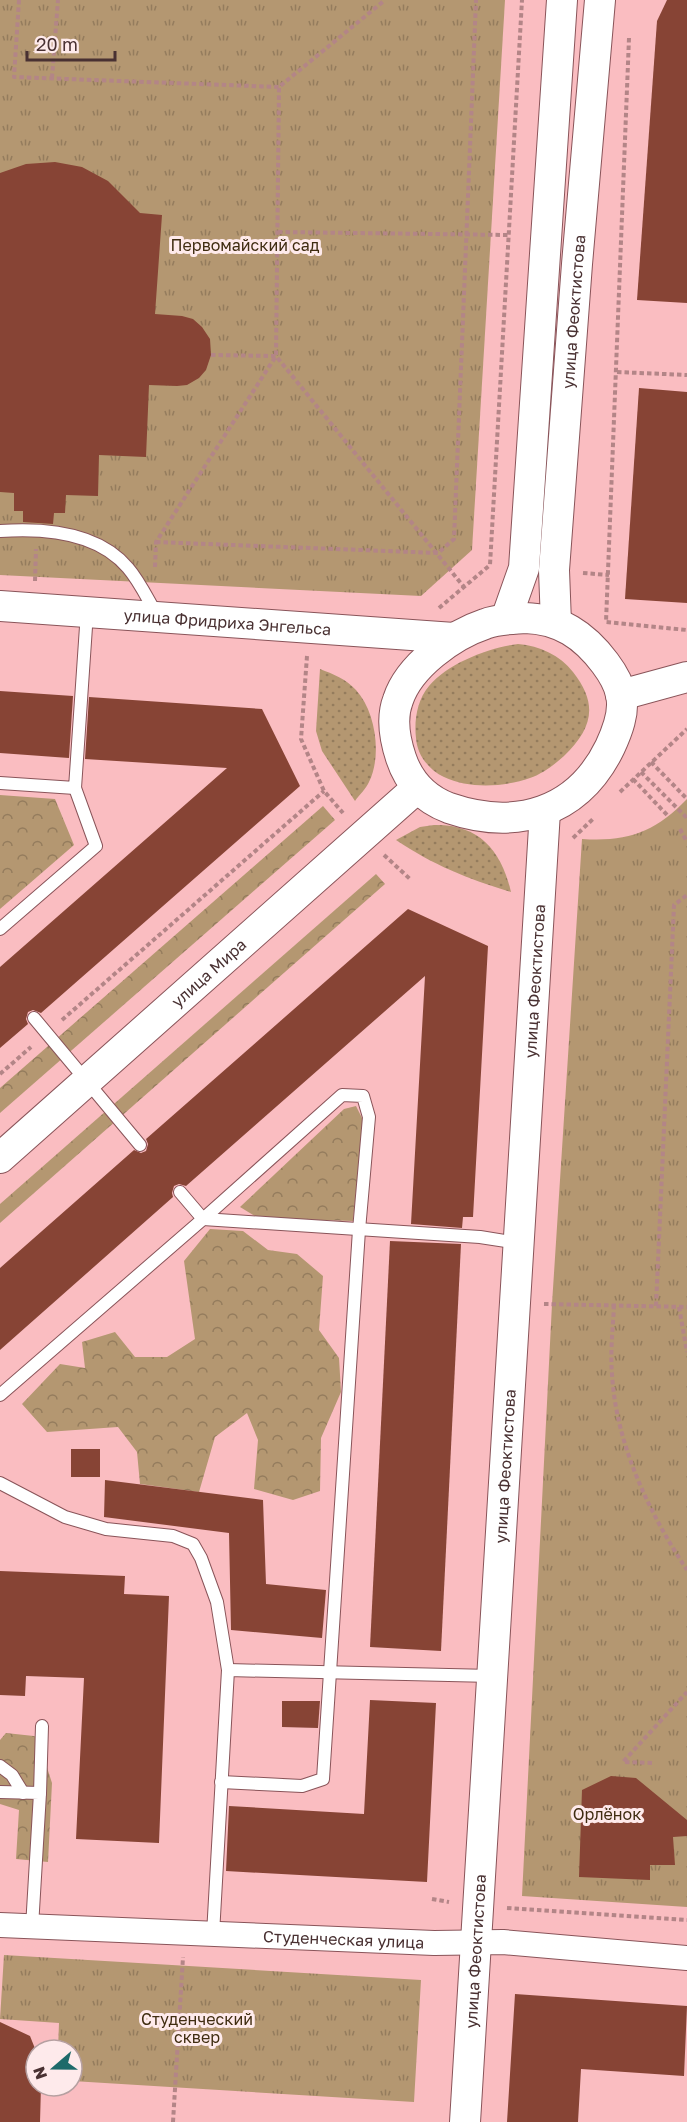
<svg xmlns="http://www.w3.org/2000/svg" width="687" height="2122" font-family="'Golos Text',sans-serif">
  <defs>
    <pattern id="grass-dots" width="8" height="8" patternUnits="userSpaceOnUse" patternTransform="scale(1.5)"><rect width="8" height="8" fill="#b49771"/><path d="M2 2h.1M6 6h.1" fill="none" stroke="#947c5d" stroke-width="1.8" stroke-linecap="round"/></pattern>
    <pattern id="forest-crowns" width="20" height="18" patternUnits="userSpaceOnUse" patternTransform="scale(1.5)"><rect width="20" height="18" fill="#b49771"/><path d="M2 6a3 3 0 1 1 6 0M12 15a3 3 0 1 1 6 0" fill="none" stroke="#947c5d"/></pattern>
    <pattern id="park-tufts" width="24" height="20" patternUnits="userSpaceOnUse" patternTransform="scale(1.5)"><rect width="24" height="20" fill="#b49771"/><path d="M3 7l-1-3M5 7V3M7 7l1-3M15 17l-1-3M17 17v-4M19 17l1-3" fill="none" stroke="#947c5d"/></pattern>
  </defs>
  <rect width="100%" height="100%" fill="#fabdc1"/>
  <g fill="url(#grass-dots)">
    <path d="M518,644C540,646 560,655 573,672C599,705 592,729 564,756C554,765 542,774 530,778C504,787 469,789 444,777C429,770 417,755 416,738C414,721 417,700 429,686C448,663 490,647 518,644Z"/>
    <path d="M320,669C333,674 346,679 356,690C376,712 382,756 369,782C366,789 359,795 355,801L322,751L316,731Z"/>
    <path d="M434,825C479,824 501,850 511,892C468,879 433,865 396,840L420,827Z"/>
  </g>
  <g fill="url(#forest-crowns)">
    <path d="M0,795L55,799L74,845L0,909Z"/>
    <path d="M323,806L335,820L0,1113V1088Z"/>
    <path d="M376,874L385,884L0,1223V1204Z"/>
    <path d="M356,1106L363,1120L353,1221L258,1218L240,1207L344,1109Z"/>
    <path d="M210,1229L243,1231L268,1250L297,1254L323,1276L319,1330L339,1358L341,1392L321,1438L320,1491L293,1500L254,1489L258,1440L247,1413L215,1437L199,1492L140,1484L137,1452L118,1427L47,1432L22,1404L60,1364L85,1368L82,1342L115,1332L135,1357H167L195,1339L184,1261Z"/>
    <path d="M6,1733L43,1737V1755L52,1783L48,1862L16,1859L19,1810L0,1804V1740Z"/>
  </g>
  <g fill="url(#park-tufts)">
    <path d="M0,0H505L472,550L421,596L0,575Z"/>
    <path d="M687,799V1907L522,1896L552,1304L582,839C628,842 655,832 687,799Z"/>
    <path d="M4,1955L421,1980L414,2102L72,2081V2050H58L59,2023L0,2019Z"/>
  </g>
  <g fill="#874435">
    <path d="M667,0H687V303L637,300L657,21Z"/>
    <path d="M55,162L82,167L108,181L140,213L162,215L155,314L182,316L193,319L202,327L210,339L211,355L206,370L199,378L187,385L177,386L149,385L146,457L99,455L98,496L66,495L65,513H54L53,524L23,522V511H14V493L0,492V173L26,164Z"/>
    <path d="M639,388L687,392V603L625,599Z"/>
    <path d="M0,691L73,696L69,758L0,753Z"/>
    <path d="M89,697L262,709L300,786L41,1013L33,1010L28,1012L26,1019L28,1024L0,1048V967L227,768L85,759Z"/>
    <path d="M408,909L488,946L473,1217H463L462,1228L411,1224L425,976L186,1186L179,1184L174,1186L172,1193L173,1197L0,1350V1268L134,1150L141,1153L146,1151L148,1144L146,1139Z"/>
    <path d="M390,1241L461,1244L441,1651L370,1647Z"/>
    <rect x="71" y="1449" width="29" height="28"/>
    <path d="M105,1480L263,1500L266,1584L326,1590L322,1638L231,1630L229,1533L104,1517Z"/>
    <path d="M0,1571L125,1576L124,1594L169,1596L159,1843L76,1839L84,1678L26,1676L25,1696L0,1695Z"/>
    <path d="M370,1700L436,1703L427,1882L226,1871L229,1806L364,1814Z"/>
    <path d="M282,1701H320L318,1728L282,1727Z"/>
    <path d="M611,1776L636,1778L687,1820V1836L673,1837L675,1865H650V1880L579,1877L582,1790Z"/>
    <path d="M515,1994L687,2006L684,2076L581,2069L578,2122H507Z"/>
    <path d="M0,2022L30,2036L36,2051V2086H41L40,2122H0Z"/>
  </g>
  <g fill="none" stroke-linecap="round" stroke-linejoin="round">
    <g stroke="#895459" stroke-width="14">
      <g id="service">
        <path d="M0,531C43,528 98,532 128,568C140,582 148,600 157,615"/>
        <path d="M0,783L75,788L87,612"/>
        <path d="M0,929L96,846L75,788"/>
        <path d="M34,1018L140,1145"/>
        <path d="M180,1192L203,1219L480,1237L518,1243"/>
        <path d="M0,1395L203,1219L342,1095L363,1096L369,1117L359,1230L323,1779L302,1786L221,1782"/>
        <path d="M0,1483L65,1517L106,1529L173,1536L193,1544L201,1558L217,1602L228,1670"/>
        <path d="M0,1766L12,1775L23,1793"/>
        <path d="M0,1792L40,1793L32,1927"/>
        <path d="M40,1793L42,1726"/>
        <path d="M213,1934L228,1670L492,1676"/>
      </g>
    </g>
    <g stroke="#895459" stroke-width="26">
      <g id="minor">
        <path id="s1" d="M0,1925L434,1943L503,1942L687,1958"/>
      </g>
    </g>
    <g stroke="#895459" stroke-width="32">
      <g id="tertiary">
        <path id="s2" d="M0,606L454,638"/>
        <path d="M525,618C560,619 584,635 605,663C611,671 619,684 621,695C625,712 617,732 610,747C578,813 516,831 449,808C425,799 409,782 401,758C395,740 391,718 398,700C409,666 452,635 485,624C497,619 512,619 525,618Z"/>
        <path d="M506,619L524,568L562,0"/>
        <path id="s3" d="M556,623L554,570L577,264L600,0"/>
        <path d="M621,695L687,677"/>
        <path id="s4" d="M0,1158L417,788"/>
        <path id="s5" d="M465,2122L545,811"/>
      </g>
    </g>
    <g stroke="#b38587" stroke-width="4" stroke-dasharray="4.5 3" stroke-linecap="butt">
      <path d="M19,0L14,77L279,87"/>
      <path d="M629,38L606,622L687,630"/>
      <path d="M52,78L58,0"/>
      <path d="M278,232L508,235"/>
      <path d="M211,355L276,356L464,587"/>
      <path d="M617,372L687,375"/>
      <path d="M156,542L438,553L454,539L476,0"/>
      <path d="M155,567L156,542L276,356L279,87L385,0"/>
      <path d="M583,573L609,575"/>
      <path d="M35,581L36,549"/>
      <path d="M439,608L490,565L522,0"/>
      <path d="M307,656L301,739L324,791L343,813"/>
      <path d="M651,762L687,799"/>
      <path d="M641,772L687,818"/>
      <path d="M633,779L668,816"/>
      <path d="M620,792L687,729"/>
      <path d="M680,829L687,842"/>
      <path d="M573,838L593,819"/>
      <path d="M384,855L410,879"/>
      <path d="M62,1020L324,791"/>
      <path d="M0,1074L31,1047"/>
      <path d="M544,1304L687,1307"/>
      <path d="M614,1305C613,1328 610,1352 612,1374C616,1444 649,1513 687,1570"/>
      <path d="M656,1306L674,905L687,895"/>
      <path d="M679,1307L687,1352"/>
      <path d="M652,1763L623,1762L687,1692"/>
      <path d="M432,1899L449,1902"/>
      <path d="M507,1908L687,1920"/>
      <path d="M173,2122L183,1957"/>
    </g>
    <use href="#service" stroke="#fff" stroke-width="12"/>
    <use href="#minor" stroke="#fff" stroke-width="24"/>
    <use href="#tertiary" stroke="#fff" stroke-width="30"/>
  </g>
  <g text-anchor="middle" stroke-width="6" stroke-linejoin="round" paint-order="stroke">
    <g font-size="16" fill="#3f2c10" stroke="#feeaeb">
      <text x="245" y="251">Первомайский сад</text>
      <text x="607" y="1820">Орлёнок</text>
      <text x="197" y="2025">Студенческий<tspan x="197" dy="18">сквер</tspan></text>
    </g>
    <g font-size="16" fill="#493132" stroke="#feeaeb">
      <text dy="6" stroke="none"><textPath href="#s3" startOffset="312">улица Феоктистова</textPath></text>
      <text dy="6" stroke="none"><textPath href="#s2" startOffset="228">улица Фридриха Энгельса</textPath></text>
      <text dy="6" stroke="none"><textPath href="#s4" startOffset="279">улица Мира</textPath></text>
      <text dy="6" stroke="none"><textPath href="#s5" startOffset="1143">улица Феоктистова</textPath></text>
      <text dy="6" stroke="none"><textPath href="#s5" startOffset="657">улица Феоктистова</textPath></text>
      <text dy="6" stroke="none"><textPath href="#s1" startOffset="344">Студенческая улица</textPath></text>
      <text dy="6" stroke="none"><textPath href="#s5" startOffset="171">улица Феоктистова</textPath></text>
    </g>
  </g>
  <g transform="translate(54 2068) rotate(250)"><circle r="28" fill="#feeaeb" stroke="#b6a0a1" stroke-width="1.5"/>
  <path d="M0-4.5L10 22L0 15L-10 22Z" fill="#1e6a6a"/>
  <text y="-9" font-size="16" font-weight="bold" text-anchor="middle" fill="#493132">N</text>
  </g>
  <path d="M27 51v9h88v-9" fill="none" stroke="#493132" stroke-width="3"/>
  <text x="36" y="51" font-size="18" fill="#493132" stroke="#feeaeb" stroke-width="4.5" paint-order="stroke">20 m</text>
</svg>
